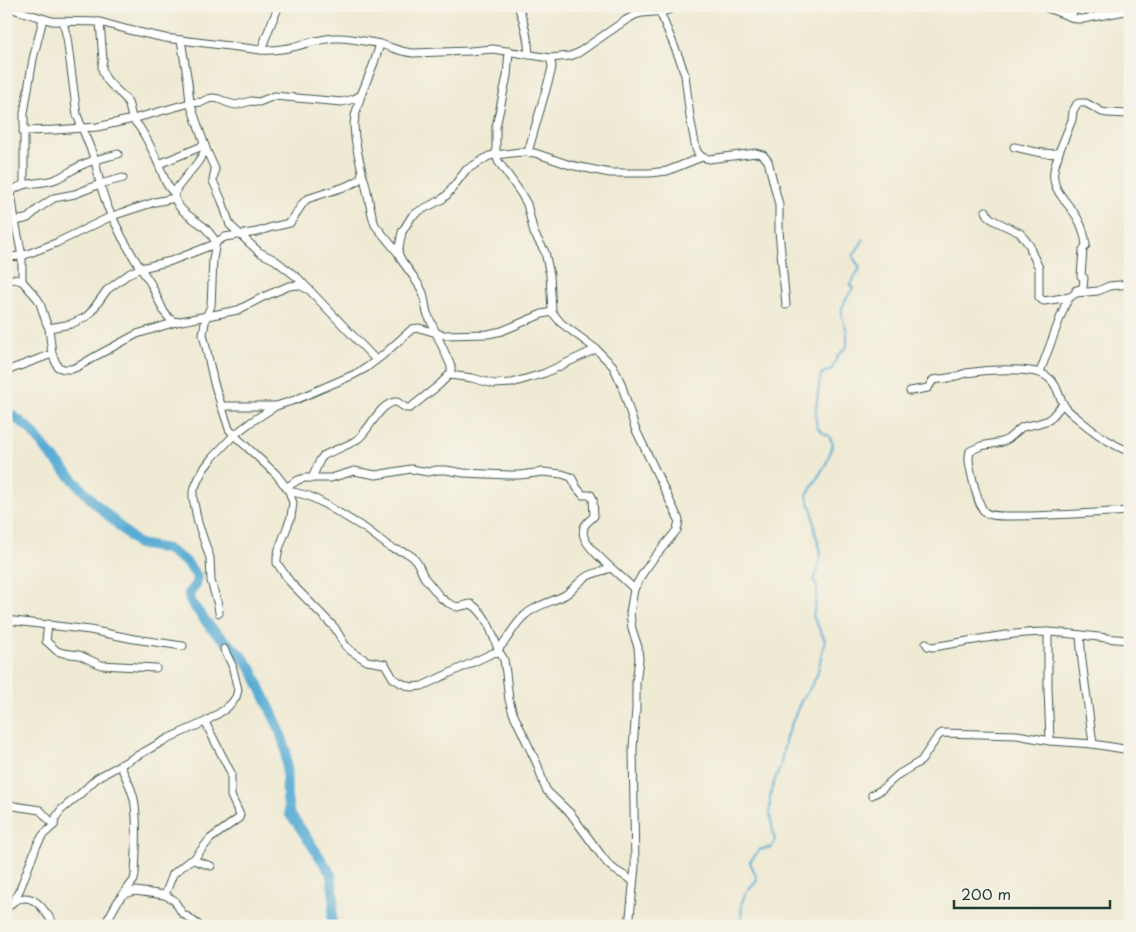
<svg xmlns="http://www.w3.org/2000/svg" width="1136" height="932" font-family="'Playpen Sans',sans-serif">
  <rect width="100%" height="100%" fill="#f7f3e8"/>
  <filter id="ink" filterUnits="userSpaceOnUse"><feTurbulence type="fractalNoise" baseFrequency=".02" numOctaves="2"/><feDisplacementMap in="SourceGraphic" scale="10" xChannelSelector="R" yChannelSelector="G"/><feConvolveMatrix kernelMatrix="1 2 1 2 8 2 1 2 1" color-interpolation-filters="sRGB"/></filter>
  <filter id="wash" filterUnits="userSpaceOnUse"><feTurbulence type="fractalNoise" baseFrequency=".0096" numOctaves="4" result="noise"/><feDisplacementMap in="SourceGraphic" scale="20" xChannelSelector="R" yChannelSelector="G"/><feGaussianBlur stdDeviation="1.12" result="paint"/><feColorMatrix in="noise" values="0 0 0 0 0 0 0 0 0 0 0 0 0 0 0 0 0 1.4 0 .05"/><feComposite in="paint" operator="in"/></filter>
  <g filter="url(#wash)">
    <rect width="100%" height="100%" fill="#efead4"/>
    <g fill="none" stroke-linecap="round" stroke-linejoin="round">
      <path stroke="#57acd4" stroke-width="2" d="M743,926C739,904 741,896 757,880L755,874L750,862L759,850L772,847L775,842L770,814V797L774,782L780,768L786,737L801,701L810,688L817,675L825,640L813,616L817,595V587L814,581L818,569L821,552L815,532L813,514L807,495L827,462L833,444L829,436C825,434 819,431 817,426C813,415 819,387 821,374L832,369L838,355L847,347V331L842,317V308L846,299L852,290L853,288L850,285L860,268C858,263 854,261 853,256L864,239"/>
      <path stroke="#57acd4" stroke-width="10" d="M6,411L29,428L49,453L92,500L138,544L167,549L186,562L197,576L196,585L189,593L190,601L211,628L242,656L252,670L279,728L286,751L287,799L290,815L297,823L331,874L334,898L331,926"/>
    </g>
  </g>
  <g filter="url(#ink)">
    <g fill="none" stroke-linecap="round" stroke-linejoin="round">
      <g stroke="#3e574c" stroke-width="9">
        <g id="minor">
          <path d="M518,6C525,23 528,36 529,55"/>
          <path d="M659,6L660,12L680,60L685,75L690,117L696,149L698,153L702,157L709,159L756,153L763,155L768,161L779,205V231L786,305"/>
          <path d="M1042,6L1076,19H1083L1130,10"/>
          <path d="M6,7L52,21L100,22L129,30L165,38L261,50C289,52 308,40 334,38C349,37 365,41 380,44C391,47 401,52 413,53L470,51L493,49L550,58L570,56L578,53L626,20L635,15L642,13L665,11L681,6"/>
          <path d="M1070,16L1078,6"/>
          <path d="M63,22L67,38L77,115L95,160L100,184L107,206L122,237L134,258L151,284L164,312L170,319L176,322"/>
          <path d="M100,22L103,60C98,75 112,86 122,95C132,104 128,109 133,119C135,122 138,125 140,128C147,139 153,151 158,163C163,173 165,186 174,193"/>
          <path d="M181,40L188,82L190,103L206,149L198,162L177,188C168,206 192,217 203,226C209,231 212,236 216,242"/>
          <path d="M380,44L374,63L361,95L355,116L354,125L355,138L358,154L362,171L361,177L356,182L344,187L307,199L303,203L290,223L272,227L257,232L225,237L216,242L213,259L211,306L206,317L203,334L214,383L229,429L234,435L276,474L289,491L293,503L291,517L279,549L277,558V563L290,582L335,628L345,645L351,651L367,661L385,664L393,678L401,683L411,687L422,686L493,653L499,652L502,656L504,660L506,673L509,700L513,713L538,766L544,785L547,791L571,814L601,855L608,864L615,870L633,881"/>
          <path d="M261,50L271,24L279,6"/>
          <path d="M509,51L507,76L496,127V152L498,161L520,192L527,204L534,233L545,252L550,275L552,312L561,323L596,349L613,366L621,383L635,428L679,520L677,530L653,559L643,573L634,589L630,613L632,629L638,647L639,659L636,683V709L633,748L635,867L629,926"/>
          <path d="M23,131L55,130L97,127L133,119L190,103L202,102L208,99L213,98L219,99L228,103L236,105L251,101L259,102L274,96L342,102L354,99L361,95"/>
          <path d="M1014,147C1026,149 1049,157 1059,152L1072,120L1073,111L1077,104L1079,103H1086L1102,112L1108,113L1130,114"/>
          <path d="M206,149L215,169L213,181L222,201L230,225L259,252L275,260L298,278L376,360"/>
          <path d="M528,152L551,72L552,66L550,58"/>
          <path d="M1059,152C1057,162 1052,169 1054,179C1055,193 1071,206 1078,219C1082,226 1085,237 1086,245L1083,250L1081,276L1084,278L1083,288L1076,290V293"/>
          <path d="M159,164L205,145"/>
          <path d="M362,174L365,182L372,215L375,225L398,253"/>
          <path d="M24,184V113L33,59L43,19"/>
          <path d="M986,211L989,217L995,221L1020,233L1030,246L1031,251L1039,268V297L1042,300L1044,301L1070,297"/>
          <path d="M15,221L25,219L28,218L39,208L54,198L75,194L100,184L123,178"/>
          <path d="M6,257L22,256L56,243L112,216L155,202L175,198"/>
          <path d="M6,280L14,279L22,281L37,298L40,303L46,322L49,328L52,354L58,367L64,369H72L79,366L96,356L137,334L176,322L238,310L263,297L289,286L299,285L307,289"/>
          <path d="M22,281V256L15,221L11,192C23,180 41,185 56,179C66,175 74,168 84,164C95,159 107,157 118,154"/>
          <path d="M49,328L71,324L86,317L91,312L107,290L130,273L141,268L171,261L215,244"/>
          <path d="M6,371L52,354"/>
          <path d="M1040,372L1065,305L1070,297L1076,293L1098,291L1109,286L1130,284"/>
          <path d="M450,375L472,378L494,384L512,383L545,373L596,349"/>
          <path d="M910,391L928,388L933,380C939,379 943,379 948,378C954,377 960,375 966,373C984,370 1001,369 1019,370C1031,371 1042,371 1051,380C1058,387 1058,395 1063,403C1065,409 1071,413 1076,417C1092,431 1110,444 1130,452"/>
          <path d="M1063,404L1049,420L1036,424L1022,427L1008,439L1002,442L981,446L970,451C967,460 971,471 973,481C975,489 979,508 986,513C993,517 1006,516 1013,516C1052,516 1091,513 1130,511"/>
          <path d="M221,406H275"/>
          <path d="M312,478L320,460L323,456C334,449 350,446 359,438C369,430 382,400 397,402L406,408H410L439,385L451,373V366L427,313L423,293L420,287L413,276L402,261L398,253L402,232L412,216L421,210L441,200L447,195L466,170L489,156L496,155L520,152L535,153L570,165L610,173H650L667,171L702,157"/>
          <path d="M287,487L298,480L305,478H331L354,471L376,475L411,469L428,472L437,470H446L464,473L509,475H520L543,472L562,474L571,477L573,480L577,488L583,495H591L593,499L594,516C591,520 586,522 584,527C583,531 583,536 585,539C590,552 623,577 634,589"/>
          <path d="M289,491L309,496L321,502L366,529L391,548L407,553L413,557L418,564L424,577L441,598L448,603L457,607L471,604C487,613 493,636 499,652"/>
          <path d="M219,613L218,605L211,581L210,558L198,523L193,498V492L198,480L203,470L212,458L234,435L251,422L276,406L295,400L353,375L366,368L383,355L412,329L419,328L444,335L488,334L502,331L542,314L552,312"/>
          <path d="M6,620L90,630L134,639L183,646"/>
          <path d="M48,624L46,641L57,651L63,653L79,655L101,665L156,668"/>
          <path d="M1048,632V688L1050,741"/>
          <path d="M1080,635L1082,661L1093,744"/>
          <path d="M926,643L928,646L933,647C971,641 1010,632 1048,632C1076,633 1103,639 1130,640"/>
          <path d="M498,649C508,640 513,626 524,616C535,605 552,602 565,595C573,590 578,582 586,577C593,573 603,571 611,568"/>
          <path d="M872,795L881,790L899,774L921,761L938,736L942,733L1017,735L1050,741L1093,744L1130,750"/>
          <path d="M6,801L14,806L40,810L54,825"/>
          <path d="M193,860L210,839L239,818L240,815L231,796V773L205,722"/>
          <path d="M124,894L135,891L165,895L170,898L174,900L182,913L200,926"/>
          <path d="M165,895L173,874L189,861L193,860L211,866"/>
          <path d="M14,901C34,890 45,911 55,926"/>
          <path d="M6,909L14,901L20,889L37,845L43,835L54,825L56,817L61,810L79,795L97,778L169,738L205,722L224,710L232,703L236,697L238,690L232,665L224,649"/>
          <path d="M104,926L118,901L134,880L135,874C136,852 138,828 135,806C134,792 126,778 120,765"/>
        </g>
      </g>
      <use href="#minor" stroke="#fff" stroke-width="7"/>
    </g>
  </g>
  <rect width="1136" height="932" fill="none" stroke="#f7f3e8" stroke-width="25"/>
  <path d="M954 900v8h156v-8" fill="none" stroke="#1f3d34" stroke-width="2.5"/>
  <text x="961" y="900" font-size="15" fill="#1f3d34" stroke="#f7f3e8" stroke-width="4" paint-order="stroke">200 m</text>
</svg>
